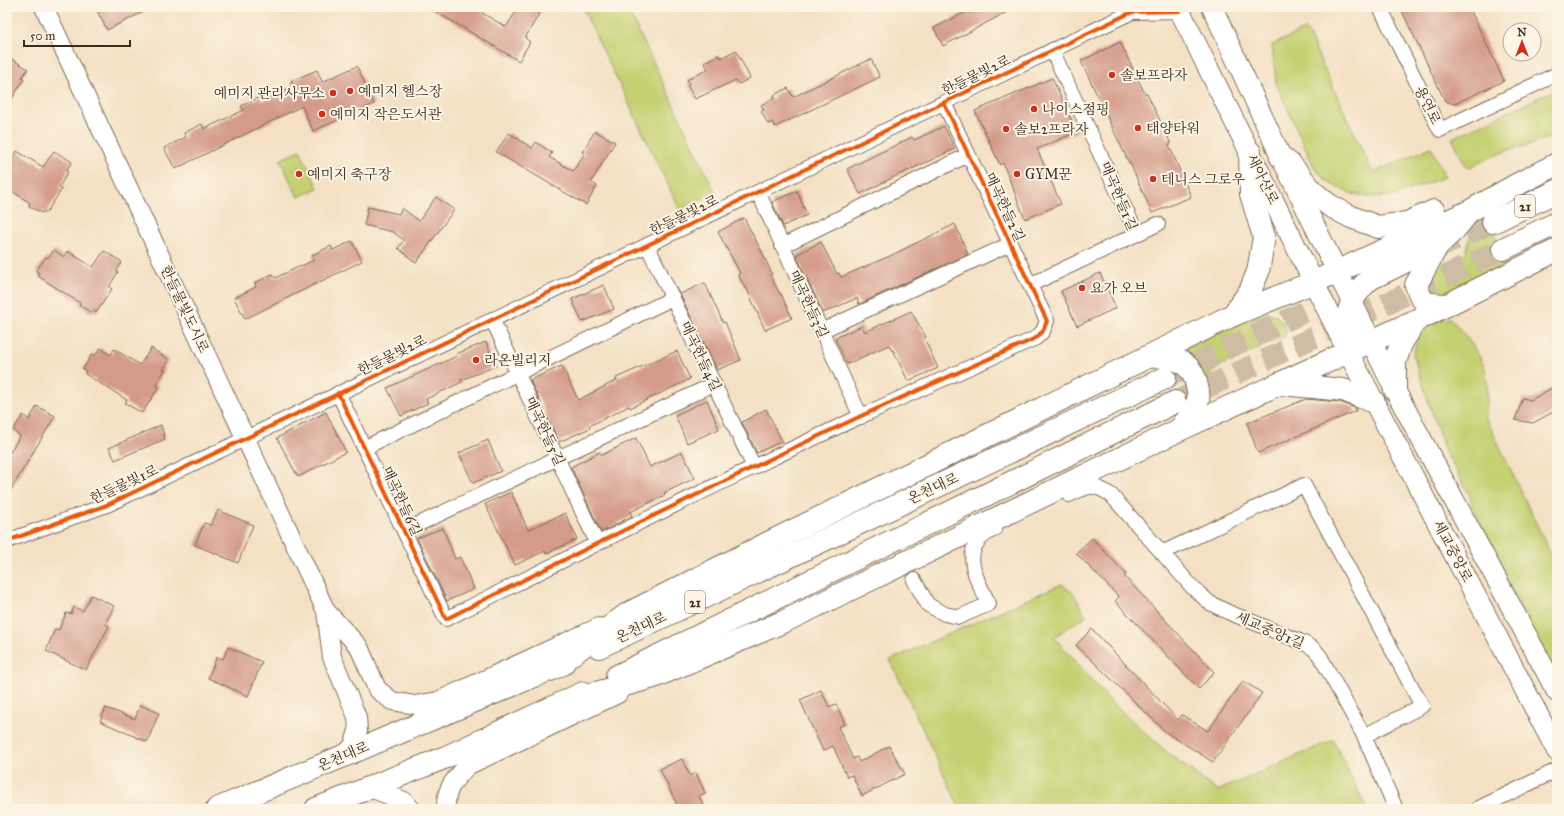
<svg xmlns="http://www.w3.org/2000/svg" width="1564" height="816" font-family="'IM FELL Great Primer','Noto Serif KR',serif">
  <rect width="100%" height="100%" fill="#fcf5e5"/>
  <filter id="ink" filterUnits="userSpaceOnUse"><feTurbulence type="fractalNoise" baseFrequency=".025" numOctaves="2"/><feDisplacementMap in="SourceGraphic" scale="8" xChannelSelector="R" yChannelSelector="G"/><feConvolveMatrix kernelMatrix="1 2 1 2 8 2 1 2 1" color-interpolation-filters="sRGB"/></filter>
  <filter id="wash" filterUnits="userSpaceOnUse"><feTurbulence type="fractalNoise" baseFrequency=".012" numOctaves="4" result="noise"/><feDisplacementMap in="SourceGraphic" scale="16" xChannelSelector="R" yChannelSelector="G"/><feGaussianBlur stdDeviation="0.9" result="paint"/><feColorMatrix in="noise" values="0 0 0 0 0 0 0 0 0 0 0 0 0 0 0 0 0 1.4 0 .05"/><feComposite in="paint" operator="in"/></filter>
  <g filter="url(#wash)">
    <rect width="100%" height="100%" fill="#f4e1c5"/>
    <g fill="#c4d071" stroke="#807d48">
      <path d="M582,7H627L715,192L680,210Z"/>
      <path d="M1306,29L1373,173L1431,147L1445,177L1393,196L1367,197L1349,193L1329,183L1315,169L1276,83L1272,45Z"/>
      <path d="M1557,89V133L1555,135L1530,145L1508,150L1467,168L1452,138Z"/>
      <path d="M300,150L318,188L298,197L280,160Z"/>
      <path d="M1483,210L1508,263L1438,297L1426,292V274L1458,260L1466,252L1476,216Z"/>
      <path d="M1265,312C1269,313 1275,314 1278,317C1284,322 1289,331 1284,337L1221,365L1212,372L1206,384L1177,351Z"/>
      <path d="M1450,318C1463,332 1476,348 1484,366C1489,377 1487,405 1486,418L1557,567V679L1494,554L1473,507L1469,494L1445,452L1413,355L1418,338L1432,323Z"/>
      <path d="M1062,584L1074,594L1086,616L1054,637L1112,703L1167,752L1217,791L1333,740L1367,809H960L890,660Z"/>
    </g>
    <g id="blocks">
      <g fill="#d49b8b">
        <path d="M95,7H153L107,30Z"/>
        <path d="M428,7H486L482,13L506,27L519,7H543L525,38L530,42L519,61Z"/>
        <path d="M980,7H1016L943,46L934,28L968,11L969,13Z"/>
        <path d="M1400,7H1469L1504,81L1454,104L1445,101Z"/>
        <path d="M1120,42L1145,94L1147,93L1171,144L1169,145L1191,197L1152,213L1130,163H1129L1081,61Z"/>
        <path d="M736,50L750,78L739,84L736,80L695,99L687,85L689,84L687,80L708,69L704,62L719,55L721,58Z"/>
        <path d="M7,56L28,69L22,77L24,79L7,107Z"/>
        <path d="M871,59L880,77L775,127L773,122L768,124L761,111L764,110L761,105L775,98L774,95L788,88L793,97Z"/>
        <path d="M357,66L374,104L313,131L302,106L175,169L164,148L186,137L184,133L202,124L204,129L244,110L241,106L260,97L262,101L293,86L291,81L317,70L322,82Z"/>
        <path d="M1052,78L1077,132L1037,149L1061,204L1025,219L1003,163L1000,165L975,111Z"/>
        <path d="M944,126L955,149L896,176L860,194L847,169L912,137L914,140Z"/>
        <path d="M595,131L615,142L591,182L597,186L586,205L496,152L509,133L532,148L536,142L552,153L549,157L573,171L585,153L582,152Z"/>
        <path d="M17,151L43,167L54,151L72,162L66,171L68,172L59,187L62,189L46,213L44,211L42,213L29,206L30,203L7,188V152L14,157Z"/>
        <path d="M797,191L807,215L783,226L772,202Z"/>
        <path d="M436,197L454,210L416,263L398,248L404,240L393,232L364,225L368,207L399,214L402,208L419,221Z"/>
        <path d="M744,218L762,252L772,274L770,275L780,294H781L792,318L765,330L746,287L745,288L738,274L740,273L718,232Z"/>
        <path d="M955,224L968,254L859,304L857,298L823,313L796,255L821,242L837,274L839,273L841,277L890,256Z"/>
        <path d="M352,241L362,261L245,319L234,298L256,287L255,283L272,274L275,278L314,260L312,255L331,246L333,250Z"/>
        <path d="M54,250L64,257L67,251L93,267L104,251L122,262L116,271L118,272L109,287L112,289L96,313L94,310L92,313L79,305L80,303L38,276L39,273L36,271L46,257L48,258Z"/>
        <path d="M1100,273L1116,308L1077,326L1061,291Z"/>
        <path d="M705,283L723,323L725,322L741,360L717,370L680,294Z"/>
        <path d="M604,285L614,309L582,322L572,299Z"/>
        <path d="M911,311L926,337L924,338L938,368L908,381L893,350L892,351L889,345L847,364L835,338L862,326L865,332Z"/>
        <path d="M486,342L496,366L461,380L462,382L426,399L428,403L401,416L387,388L457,356L456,354Z"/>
        <path d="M100,348L111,355L114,349L140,365L151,348L169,360L163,369L165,370L156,385L159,387L142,413L125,403L127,400L85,374L86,371L83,369L92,354L95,356Z"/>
        <path d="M677,351L690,379L630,408L629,406L589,426L590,428L559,442L530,380L562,366L578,400L617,380L616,378Z"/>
        <path d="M1557,385V410L1533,423L1515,420L1523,398L1531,400Z"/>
        <path d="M1306,399L1340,402L1355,408L1356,411L1258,453L1247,423Z"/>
        <path d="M707,400L719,429L687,443L675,415Z"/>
        <path d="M37,406L55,416L7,496V457L20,436L13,430L23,415L29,420Z"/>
        <path d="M766,409L782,441L757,453L742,422Z"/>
        <path d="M326,412L346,452L298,477L277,438Z"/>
        <path d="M161,425L165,439L115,460L109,448Z"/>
        <path d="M636,438L650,467L682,452L695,478L664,493L665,495L630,512L632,516L601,532L571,467L600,452L602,455Z"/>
        <path d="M488,440L501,471L473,483L459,453Z"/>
        <path d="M511,492L528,530L565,513L577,539L546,554L545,551L515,565L485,504Z"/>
        <path d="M218,510L253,525L238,563L195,545L204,523L211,525Z"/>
        <path d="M443,528L455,559L460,557L474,589L447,601L417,538Z"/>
        <path d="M1092,538L1126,574L1124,576L1214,672L1199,689L1115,601L1119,597L1076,553Z"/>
        <path d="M91,595L114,606L105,624L109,626L86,670L46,651L55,629L59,630L66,613L71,614L74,607L83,611Z"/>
        <path d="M1092,629L1178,720L1182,715L1208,731L1243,681L1262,693L1213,762L1167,733L1076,645Z"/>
        <path d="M228,647L262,662L248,696L208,678L217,657L223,659Z"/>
        <path d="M821,690L829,707L836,704L845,724L838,727L853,759L857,757L859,762L889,746L905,774L862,796L852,775L847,777L833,746L823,751L800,700Z"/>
        <path d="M140,705L159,713L147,742L100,721L106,708L135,719Z"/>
        <path d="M682,759L690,776L696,773L705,793L699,796L705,809H679L660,769Z"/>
      </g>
    </g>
  </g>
  <g filter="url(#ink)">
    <use href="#blocks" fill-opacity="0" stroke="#7c6a58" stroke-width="1"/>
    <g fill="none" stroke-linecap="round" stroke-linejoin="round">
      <g stroke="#cfbca4" stroke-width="22" stroke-dasharray="22 11" stroke-linecap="butt">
        <path d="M1436,249L1493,222"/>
        <path d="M1165,378L1365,283"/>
        <path d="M1175,402L1503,249"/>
      </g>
      <g stroke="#7c6a58" stroke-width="16">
        <g id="minor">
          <path d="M1380,7L1440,130L1557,74"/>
          <path d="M758,192L861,417"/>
          <path d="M1137,234L1158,224"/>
          <path d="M647,245L754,467"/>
          <path d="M782,246L968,155"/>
          <path d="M1030,285L1137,234L1052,50"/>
          <path d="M492,319L597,543"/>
          <path d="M821,331L1010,244"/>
          <path d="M338,393L446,619C583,550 720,482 859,417C918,390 977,364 1036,338L1043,331L1047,321L944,103"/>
          <path d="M364,448L673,298"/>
          <path d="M1069,495C1089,486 1092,482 1111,495L1194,589L1210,603L1228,612L1304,643L1314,649L1320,656L1364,736L1396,809"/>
          <path d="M404,531L714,384"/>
          <path d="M7,541L107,505L1132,12L1180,11"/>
          <path d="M1162,553L1304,485L1422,706L1364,736"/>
          <path d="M914,580L928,605L945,614L959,617L989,604C975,576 957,546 995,529"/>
          <path d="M1477,809L1557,770"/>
        </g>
      </g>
      <g stroke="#7c6a58" stroke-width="20">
        <g id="tertiary">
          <path d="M44,7L326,611L332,657L357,717L358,731L353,746L342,757"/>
          <path d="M326,611L359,647L377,689L392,701L415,705L438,701L599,627"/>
          <path d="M368,787L404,801L411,809"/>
          <path d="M446,809C445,789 454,780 467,766L618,694"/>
        </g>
      </g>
      <g stroke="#7c6a58" stroke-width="22">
        <g id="secondary">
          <path d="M1178,7L1348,352L1557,751"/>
          <path d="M1212,7L1281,157L1395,390L1557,692"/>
        </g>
      </g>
      <g stroke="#7c6a58" stroke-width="24">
        <g id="trunk">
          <path d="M1281,157L1291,165L1313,192L1329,205L1351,217L1378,227L1407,223L1434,211"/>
          <path d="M1493,222L1557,191"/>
          <path d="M1437,246L1416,285C1423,306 1426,304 1447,305"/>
          <path d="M1503,249L1557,223"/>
          <path d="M1233,315L1250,291L1258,272L1264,237L1251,194L1250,152"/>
          <path d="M1348,352C1343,323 1347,298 1370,279L1437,246L1455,229L1464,218"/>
          <path d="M1147,357C1171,355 1193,360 1197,387C1198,391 1199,396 1198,400C1195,411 1187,420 1180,429"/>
          <path d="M1282,384L1343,390L1374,402"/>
          <path d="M1395,390V362L1401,344L1415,321"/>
          <path d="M599,647L1165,378"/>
          <path d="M550,670L629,613L766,544L1233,315L1314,282L1468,212L1516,185L1557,164"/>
          <path d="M617,676L1175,402"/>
          <path d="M570,700L654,677L785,621L1179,430L1415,321L1557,250"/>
          <path d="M217,809L563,664"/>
          <path d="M316,809L446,757L583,693"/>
        </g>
      </g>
      <use href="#minor" stroke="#fff" stroke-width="14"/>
      <use href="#tertiary" stroke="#fff" stroke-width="18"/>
      <use href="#secondary" stroke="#fff" stroke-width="20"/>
      <use href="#trunk" stroke="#fff" stroke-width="22"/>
      <g stroke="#fcf5e5" stroke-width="6">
        <g id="cycleway">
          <path d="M338,393L446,619C583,550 720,482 859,417C918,390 977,364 1036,338L1043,331L1047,321L944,103"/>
          <path d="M7,541L107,505L1132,12L1180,11"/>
        </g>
      </g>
      <use href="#cycleway" stroke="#e8590c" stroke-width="4"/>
    </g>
  </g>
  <g fill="#c8321e" stroke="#fcf5e5" stroke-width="1.5">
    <circle cx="1112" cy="75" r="4"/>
    <circle cx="350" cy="91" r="4"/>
    <circle cx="333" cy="93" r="4"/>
    <circle cx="1034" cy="109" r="4"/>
    <circle cx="322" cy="114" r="4"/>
    <circle cx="1138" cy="128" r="4"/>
    <circle cx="1006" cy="129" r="4"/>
    <circle cx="299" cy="174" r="4"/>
    <circle cx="1017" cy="174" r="4"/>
    <circle cx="1153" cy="179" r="4"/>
    <circle cx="1082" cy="288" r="4"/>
    <circle cx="476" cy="360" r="4"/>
  </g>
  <g text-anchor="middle" stroke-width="4" stroke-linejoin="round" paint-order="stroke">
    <g fill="#fcf5e5" stroke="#75675a" stroke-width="1">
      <rect x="1515" y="195" width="20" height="22" rx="3"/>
      <rect x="685" y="591" width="20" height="22" rx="3"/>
    </g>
    <g font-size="13" font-weight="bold" fill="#3b2a1e">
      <text x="1525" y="211">21</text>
      <text x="695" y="607">21</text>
    </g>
    <g font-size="14" fill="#3b2a1e" stroke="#fcf5e5">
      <text transform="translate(976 75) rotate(-26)" y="5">한들물빛2로</text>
      <text transform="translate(1428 105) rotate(64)" y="5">용연로</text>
      <text transform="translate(1263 179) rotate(64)" y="5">새아산로</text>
      <text transform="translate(1119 196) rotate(67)" y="5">매곡한들1길</text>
      <text transform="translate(1005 207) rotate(65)" y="5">매곡한들2길</text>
      <text transform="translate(684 215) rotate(-26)" y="5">한들물빛2로</text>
      <text transform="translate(809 304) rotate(65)" y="5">매곡한들3길</text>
      <text transform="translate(185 309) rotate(65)" y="5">한들물빛도시로</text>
      <text transform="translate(392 355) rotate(-26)" y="5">한들물빛2로</text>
      <text transform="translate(701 356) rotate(64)" y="5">매곡한들4길</text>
      <text transform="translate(545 431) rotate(65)" y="5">매곡한들5길</text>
      <text transform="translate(124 484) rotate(-25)" y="5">한들물빛1로</text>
      <text transform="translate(933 488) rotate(-25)" y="5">온천대로</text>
      <text transform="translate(402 501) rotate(65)" y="5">매곡한들6길</text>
      <text transform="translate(1453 551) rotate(62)" y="5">세교중앙로</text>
      <text transform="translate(641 627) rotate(-25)" y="5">온천대로</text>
      <text transform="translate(1270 630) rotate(23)" y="5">세교중앙1길</text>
      <text transform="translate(343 756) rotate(-23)" y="5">온천대로</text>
    </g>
    <g font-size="14" fill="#3b2a1e" stroke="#fcf5e5" text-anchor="start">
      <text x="1120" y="80">솔보프라자</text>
      <text x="358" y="96">예미지 헬스장</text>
      <text x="325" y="98" text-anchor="end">예미지 관리사무소</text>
      <text x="1042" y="114">나이스점핑</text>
      <text x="330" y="119">예미지 작은도서관</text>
      <text x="1146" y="133">태양타워</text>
      <text x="1014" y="134">솔보2프라자</text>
      <text x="307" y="179">예미지 축구장</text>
      <text x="1025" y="179">GYM꾼</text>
      <text x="1161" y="184">테니스 그로우</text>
      <text x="1090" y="293">요가 오브</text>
      <text x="484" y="365">라온빌리지</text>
    </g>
  </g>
  <rect width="1564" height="816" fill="none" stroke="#fcf5e5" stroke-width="24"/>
  <g transform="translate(1522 42)"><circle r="19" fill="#fcf5e5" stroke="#afa495"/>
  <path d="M0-3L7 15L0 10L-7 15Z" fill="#c8321e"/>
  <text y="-6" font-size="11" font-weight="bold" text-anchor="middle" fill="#3b2a1e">N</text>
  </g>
  <path d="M24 40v6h106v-6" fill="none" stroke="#3b2a1e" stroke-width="2"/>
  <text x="30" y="40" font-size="12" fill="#3b2a1e" stroke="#fcf5e5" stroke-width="3" paint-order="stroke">50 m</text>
</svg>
